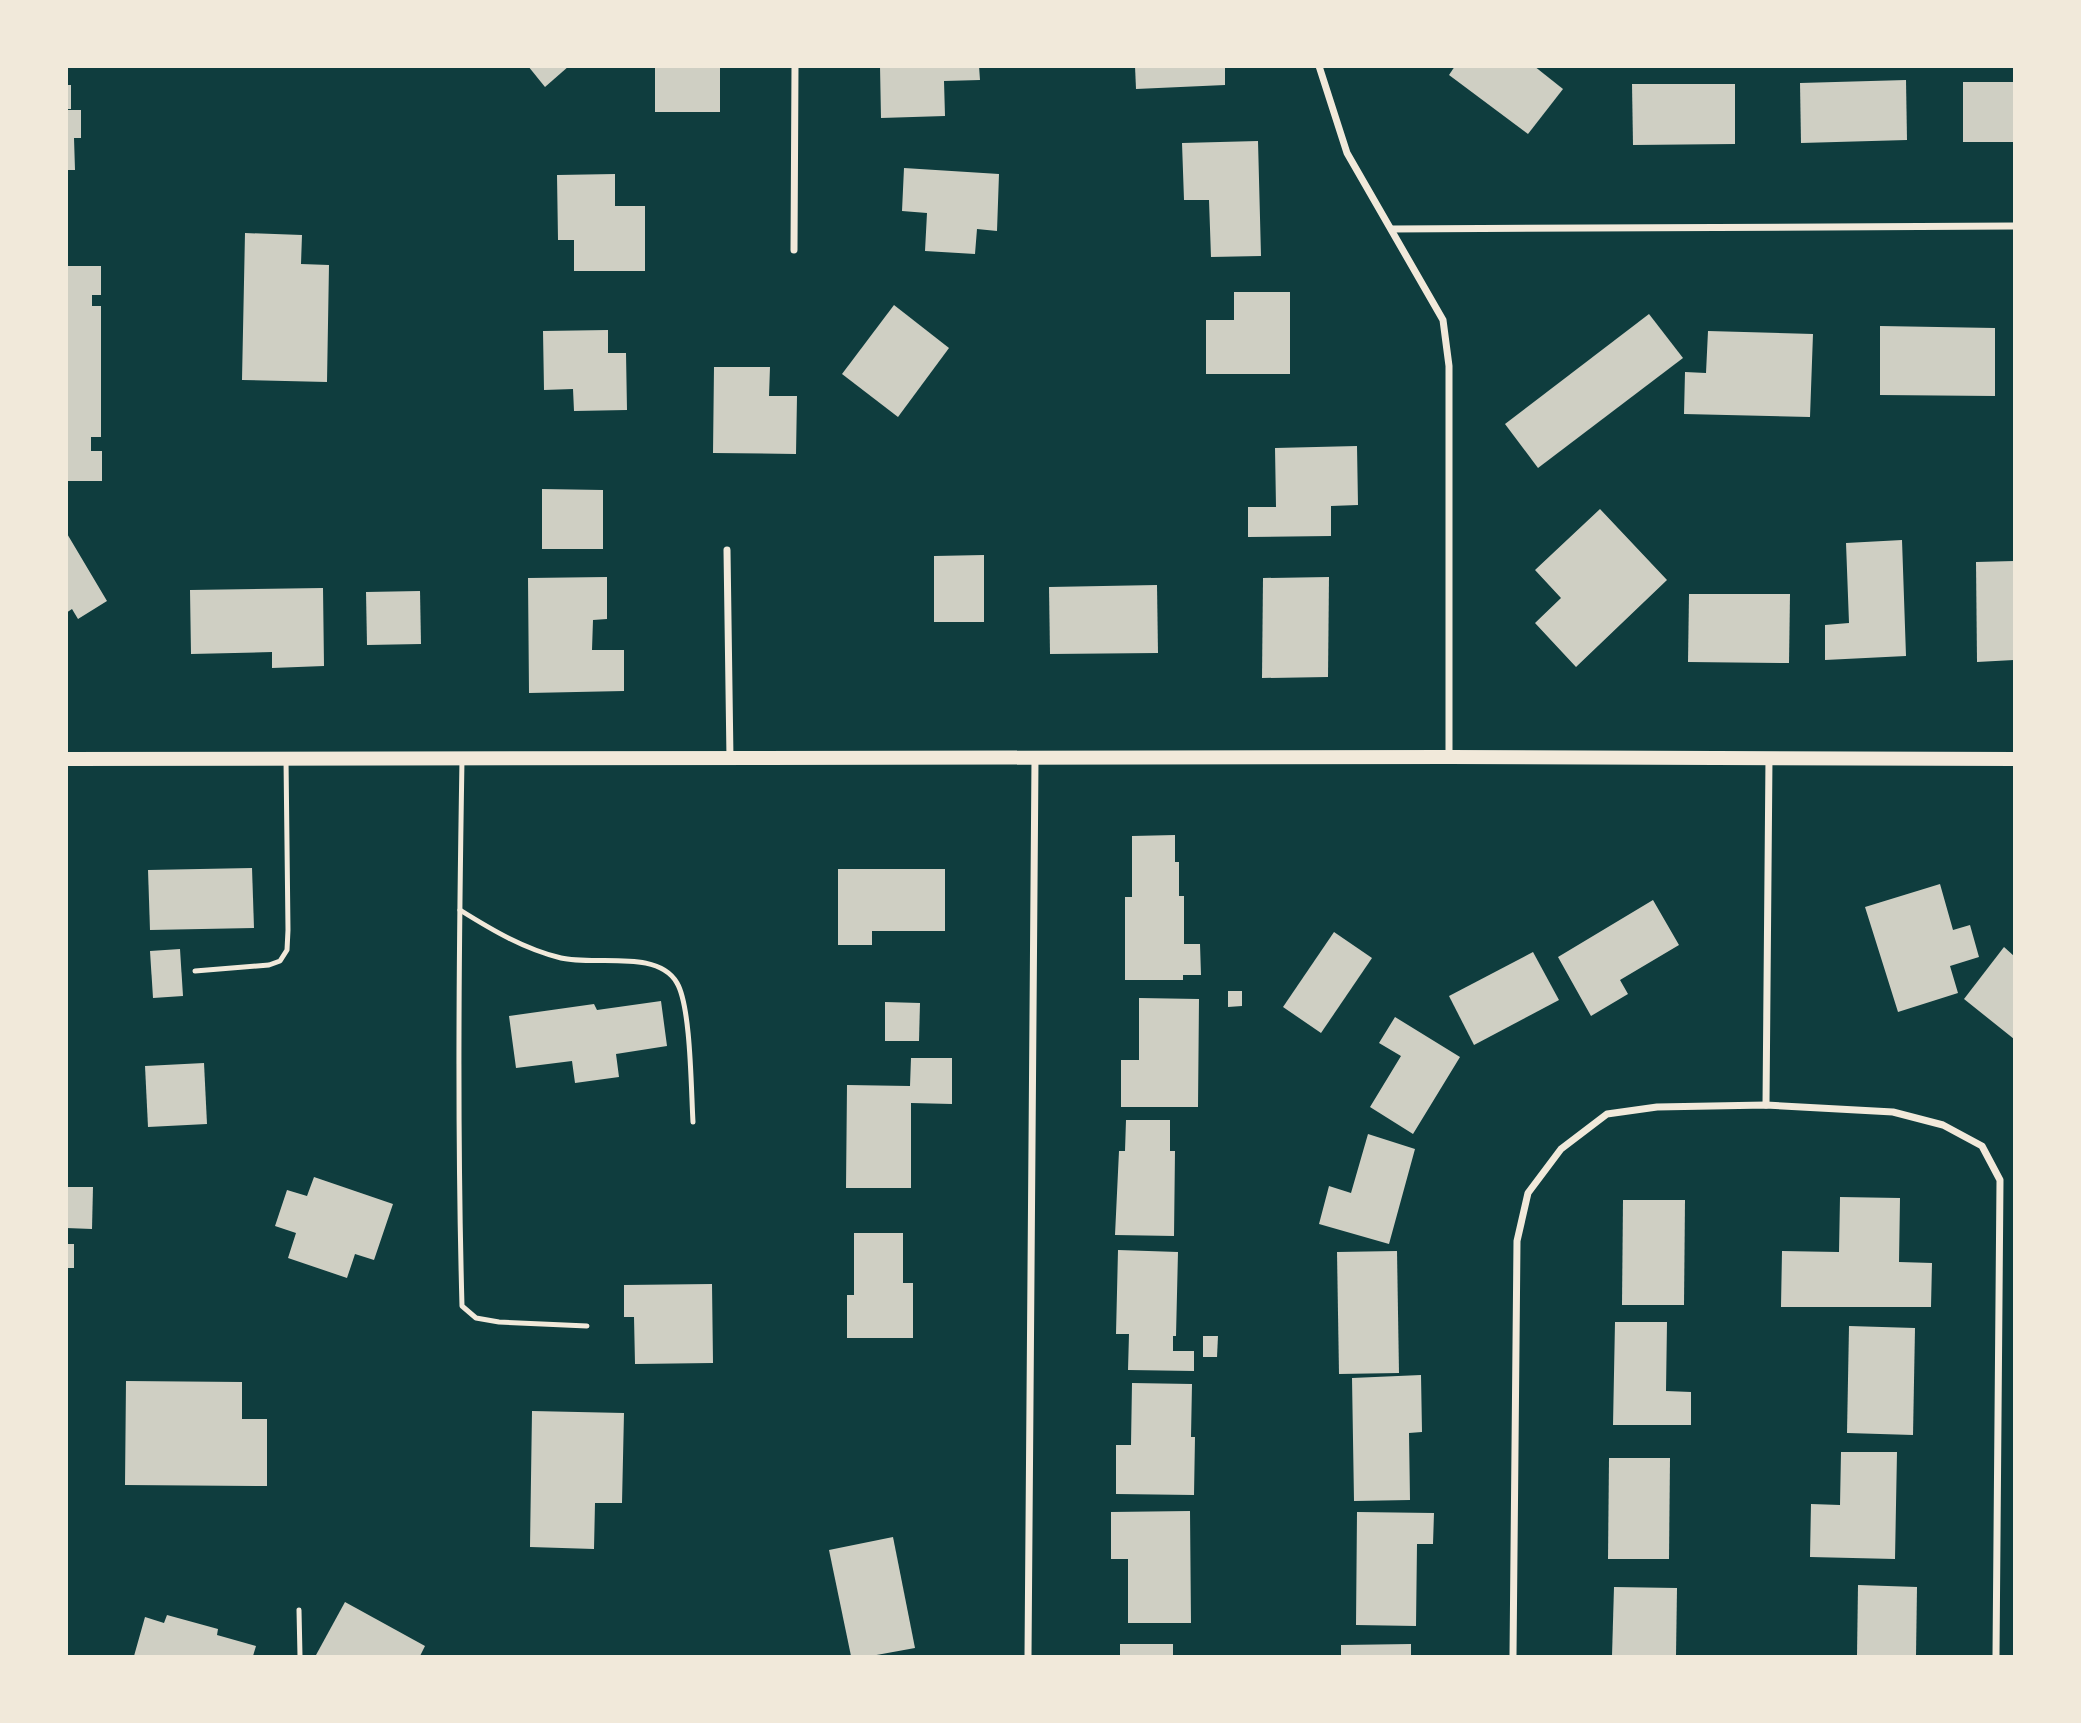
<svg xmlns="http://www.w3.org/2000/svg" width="2081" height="1723" font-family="Spectral,serif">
  <rect width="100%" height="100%" fill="#0f3d3e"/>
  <g fill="#cfcfc3">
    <path d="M528,66H569L545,87Z"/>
    <rect x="655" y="66" width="65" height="46"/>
    <path d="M880,66H979L980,80L944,81L945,116L881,118Z"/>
    <path d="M1135,66H1225V85L1136,89Z"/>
    <path d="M1455,66H1534L1563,89L1528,134L1449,75Z"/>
    <path d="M1906,80L1907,140L1801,143L1800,83Z"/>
    <rect x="1963" y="82" width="51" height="60"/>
    <path d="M1632,84H1735V144L1633,145Z"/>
    <rect x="66" y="85" width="5" height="24"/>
    <path d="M66,110H81V138H74L75,170H66Z"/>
    <path d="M1258,141L1261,256L1211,257L1209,200H1184L1182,143Z"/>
    <path d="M904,168L999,174L997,231L977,229L975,254L925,251L927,213L902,211Z"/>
    <path d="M615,174V206H645V271H574V240H558L557,175Z"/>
    <path d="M245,233L302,235L301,264L329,265L327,382L242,380Z"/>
    <path d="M66,266H101V295H92V306H101V437H91V451H102V481H66Z"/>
    <path d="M1234,292H1290V374H1206V320H1234Z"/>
    <path d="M894,305L949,348L898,417L842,374Z"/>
    <path d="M1649,314L1683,358L1538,468L1505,424Z"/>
    <path d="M1880,326L1995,328V396L1880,395Z"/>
    <path d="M608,330V353H626L627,410L574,411L573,389L544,390L543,331Z"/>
    <path d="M1708,331L1813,334L1810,417L1684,414L1685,372L1706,373Z"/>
    <path d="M714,367H770L769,396H797L796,454L713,453Z"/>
    <path d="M1357,446L1358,505L1331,506V536L1248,537V507H1276L1275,448Z"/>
    <path d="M542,489L603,490V549H542Z"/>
    <path d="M1600,509L1667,580L1576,667L1535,623L1561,598L1535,570Z"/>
    <path d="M66,532L107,601L78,619L72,609L66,613Z"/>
    <path d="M1902,540L1906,656L1825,660V625L1849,623L1846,543Z"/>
    <path d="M984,555V622H934V556Z"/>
    <path d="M2014,561V660L1977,662L1976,562Z"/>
    <path d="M607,577V619L593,620L592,650H624V691L529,693L528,578Z"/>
    <path d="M1329,577L1328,677L1262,678L1263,578Z"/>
    <path d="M1157,585L1158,653L1050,654L1049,587Z"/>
    <path d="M323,588L324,666L272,668V652L191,654L190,590Z"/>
    <path d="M420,591L421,644L367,645L366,592Z"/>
    <path d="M1689,594H1790L1789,663L1688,662Z"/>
    <path d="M1175,835V862H1179V896H1184V944H1200L1201,975H1183V980H1125V897H1132V836Z"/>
    <path d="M252,868L254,928L150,930L148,870Z"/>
    <path d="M838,869H945V931H872V945H838Z"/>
    <path d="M1940,884L1953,930L1970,925L1979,957L1950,966L1958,993L1898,1012L1865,907Z"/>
    <path d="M1653,900L1679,945L1620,980L1628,994L1591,1016L1558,957Z"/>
    <path d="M1334,932L1372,958L1321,1033L1283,1007Z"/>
    <path d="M2004,947L2014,956V1039L1964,999Z"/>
    <path d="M180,949L183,996L153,998L150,951Z"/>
    <path d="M1533,952L1559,1000L1474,1045L1449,996Z"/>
    <path d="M1228,991H1242V1006L1228,1007Z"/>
    <path d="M1139,998L1199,999L1198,1107H1121V1060H1139Z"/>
    <path d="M661,1001L667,1046L616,1054L619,1077L575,1083L572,1061L516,1068L509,1016L594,1004L597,1010Z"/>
    <path d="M885,1002L920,1003L919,1041H885Z"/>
    <path d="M1395,1017L1460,1057L1413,1134L1370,1107L1401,1056L1379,1043Z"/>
    <path d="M911,1058H952V1104L911,1103V1188H846L847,1085L910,1086Z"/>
    <path d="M204,1063L207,1124L148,1127L145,1066Z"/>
    <path d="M1126,1120H1170V1151H1175L1174,1236L1115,1235L1119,1151H1125Z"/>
    <path d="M1368,1134L1415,1149L1389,1244L1319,1224L1329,1186L1351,1193Z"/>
    <path d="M314,1177L393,1204L374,1260L355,1254L347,1278L288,1258L296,1233L275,1226L287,1190L307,1196Z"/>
    <path d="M66,1187H93L92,1229L66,1228Z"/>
    <path d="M1840,1197L1900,1198L1899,1262L1932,1263L1931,1307H1781L1782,1251L1839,1252Z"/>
    <path d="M1623,1200H1685L1684,1305H1622Z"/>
    <path d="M854,1233H903V1283H913V1338H847V1295H854Z"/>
    <rect x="66" y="1244" width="8" height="24"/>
    <path d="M1118,1250L1178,1252L1176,1336H1173V1351H1194V1371L1128,1370L1129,1334H1116Z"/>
    <path d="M1397,1251L1399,1373L1339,1374L1337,1252Z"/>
    <path d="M712,1284L713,1363L635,1364L634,1317H624V1285Z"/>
    <path d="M1615,1322H1667L1666,1391L1691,1392V1425H1613Z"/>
    <path d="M1849,1326L1915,1328L1913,1435L1847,1433Z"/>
    <path d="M1203,1336H1218L1217,1357H1203Z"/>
    <path d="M1421,1375L1422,1432L1409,1433L1410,1500L1354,1501L1352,1378Z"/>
    <path d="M126,1381L242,1382V1419H267V1486L125,1485Z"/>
    <path d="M1132,1383L1192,1384L1191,1437H1195L1194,1495L1116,1494V1445H1131Z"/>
    <path d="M532,1411L624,1413L622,1503H595L594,1549L530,1547Z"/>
    <path d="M1841,1452H1897L1895,1559L1810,1557L1811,1504L1840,1505Z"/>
    <path d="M1609,1458H1670L1669,1559H1608Z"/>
    <path d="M1190,1511L1191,1623H1128V1559H1111V1512Z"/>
    <path d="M1357,1512L1434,1513L1433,1544H1417L1416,1626L1356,1625Z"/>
    <path d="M893,1537L915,1648L871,1656H851L829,1550Z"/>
    <path d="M1858,1585L1917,1587L1916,1656H1857Z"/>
    <path d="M1614,1587L1677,1588L1676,1656H1612Z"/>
    <path d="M345,1602L425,1646L420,1656L316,1655Z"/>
    <path d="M167,1615L218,1629L217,1635L256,1646L253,1656H134L145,1617L164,1623Z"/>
    <rect x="1120" y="1644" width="53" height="12"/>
    <path d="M1411,1644V1656H1341V1645Z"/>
  </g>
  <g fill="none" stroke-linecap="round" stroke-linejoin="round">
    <g stroke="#f1e9da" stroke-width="5">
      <path d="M462,759C459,941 457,1124 462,1306L476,1318L499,1322L587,1326"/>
      <path d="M460,910C492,930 524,949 561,958C595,966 658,949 677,983C691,1007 691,1090 693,1122"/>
      <path d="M195,971L269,965L280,961L287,950L288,930L286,759"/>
      <path d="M299,1610L300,1656"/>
    </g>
    <g stroke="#f1e9da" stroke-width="7">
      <path d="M1319,66L1347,153L1443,320L1449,366V756"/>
      <path d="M1392,229L2014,226"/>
      <path d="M794,250L795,66"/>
      <path d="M727,550L730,759"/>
      <path d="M1766,1105L1769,757"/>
      <path d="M1028,1656L1035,759"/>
      <path d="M1513,1656L1517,1241L1528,1193L1561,1149L1607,1114L1657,1107L1766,1105L1893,1112L1943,1125L1982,1146L2000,1180L1996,1656"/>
    </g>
    <path stroke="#f1e9da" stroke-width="14" d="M66,759L1449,757L2014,759"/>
  </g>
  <rect width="2081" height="1723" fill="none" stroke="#f1e9da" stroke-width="136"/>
</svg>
